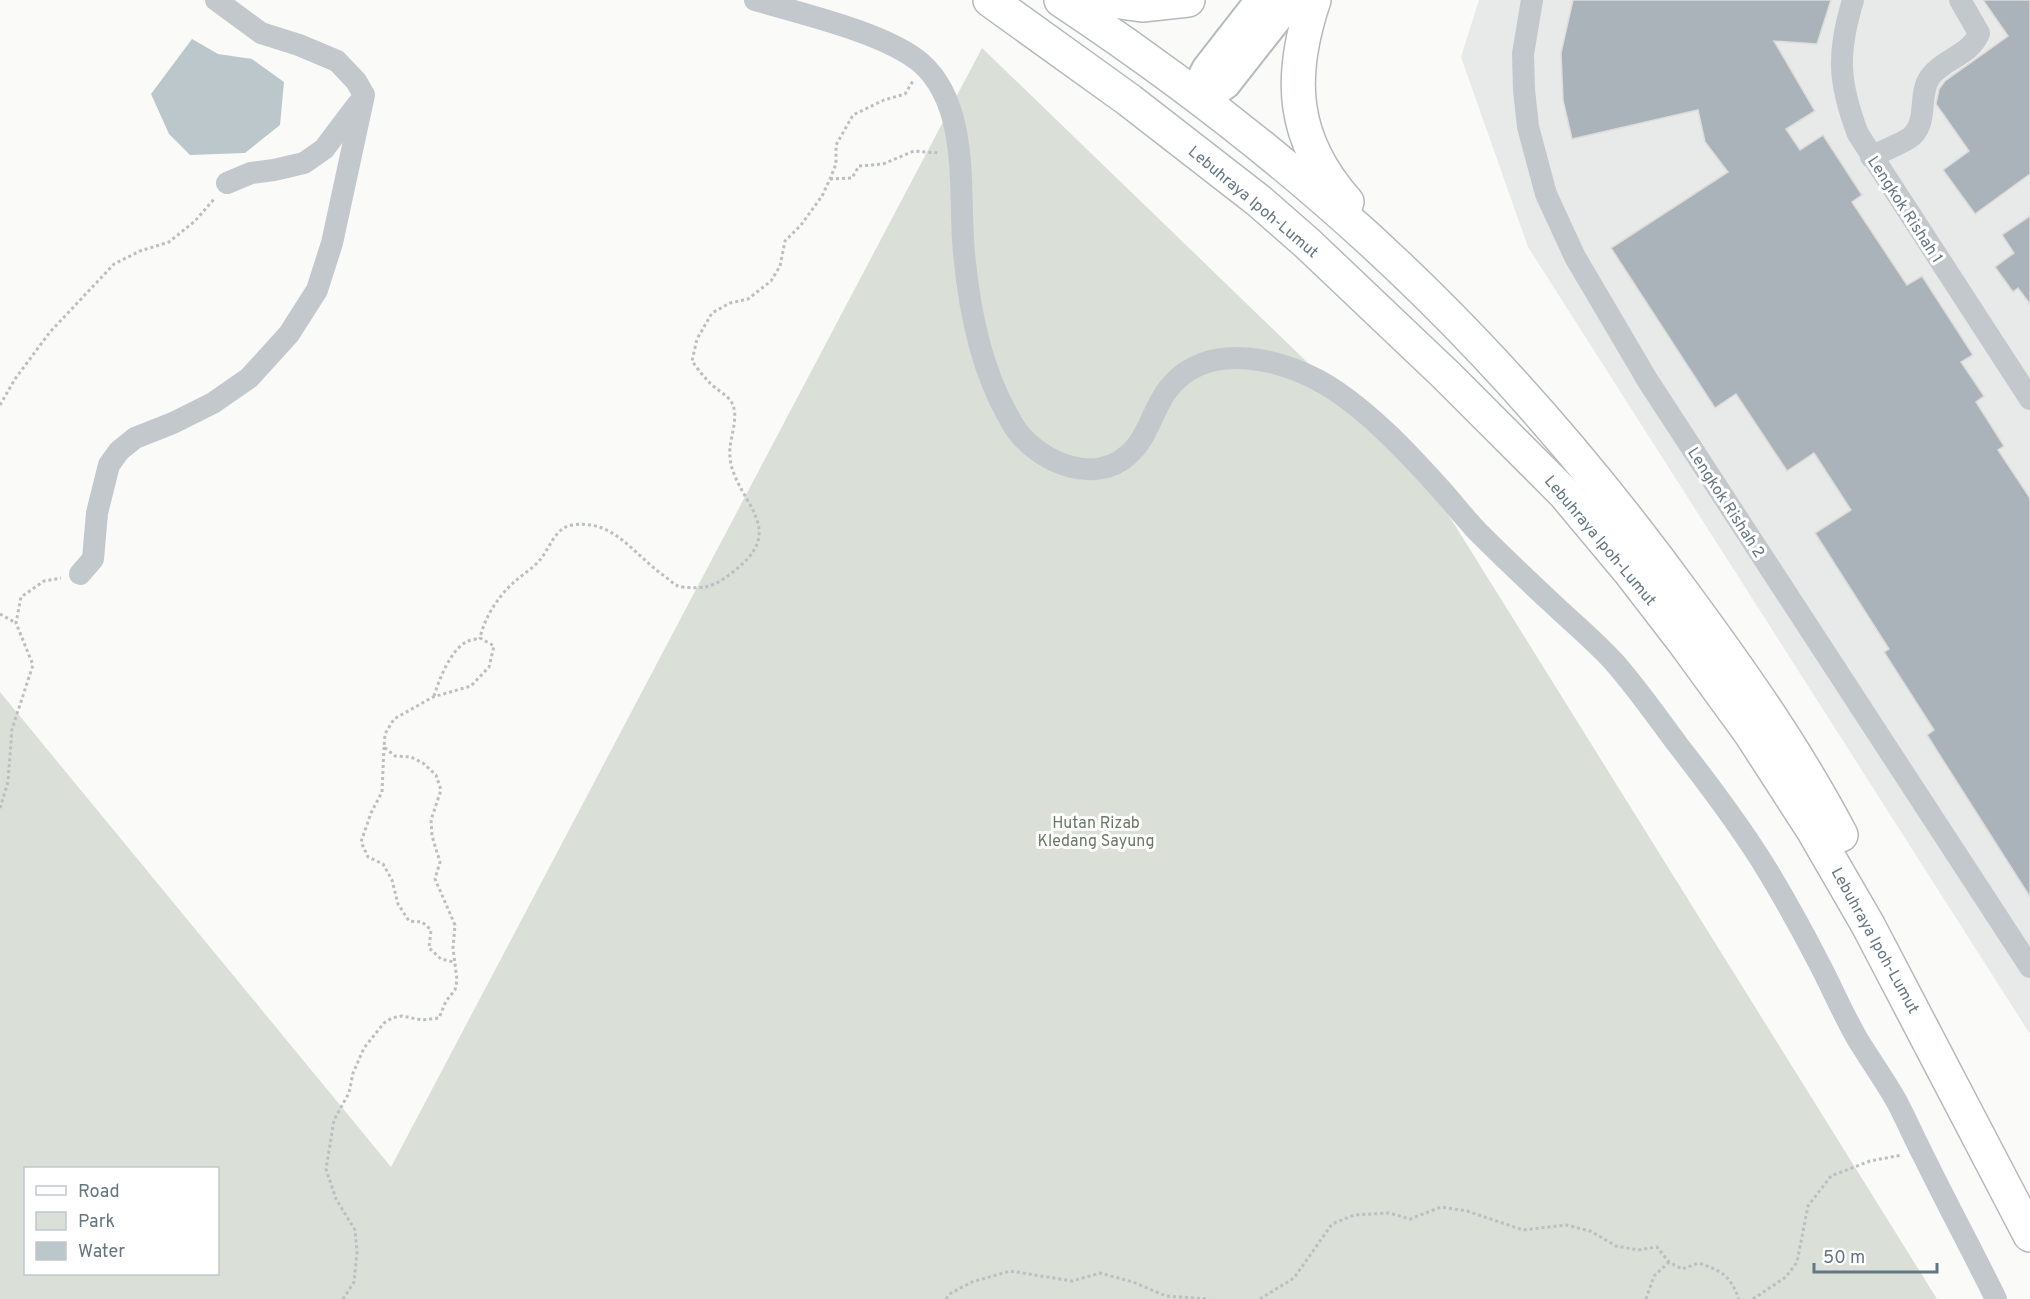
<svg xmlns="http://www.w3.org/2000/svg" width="2030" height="1299" font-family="Overpass,sans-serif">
  <rect width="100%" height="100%" fill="#fafaf8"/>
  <path fill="#e8e9e9" d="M1479,0H2030V1034L1528,247L1461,57Z"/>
  <path fill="#dadfd7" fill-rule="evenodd" d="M982,48L1423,474L1937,1299H0V692L391,1167ZM26,1168H218V1274H26Z"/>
  <path fill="#bbc7cb" d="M192,39L218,54L252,59L284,82L280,125L245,153L190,155L169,134L151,94Z"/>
  <g fill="#aab3b9" stroke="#dcdcda" stroke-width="1.5">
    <path d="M1573,0H1831L1817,44L1774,41L1815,111L1786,129L1800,150L1823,135L1862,195L1852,202L1907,285L1922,276L1973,355L1961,362L1984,396L1976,402L2004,446L1998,450L2030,498V897L1927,735L1934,730L1884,652L1889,649L1815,533L1851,510L1814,453L1787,471L1736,394L1715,408L1611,248L1728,172L1705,142L1698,110L1572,139L1563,100L1561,53Z"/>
    <path d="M1983,0H2030V174L1975,214L1943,170L1969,151L1936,104L1939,89L1945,81L2008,36Z"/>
    <path d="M2030,216V304L2018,288L2013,292L1995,267L2014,253L2002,235Z"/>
  </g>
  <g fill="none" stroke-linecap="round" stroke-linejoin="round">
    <g stroke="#b5babe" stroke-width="32">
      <path id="major" d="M1260,0L1207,68L1201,79L1199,99L1210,96L1226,84L1292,0"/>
    </g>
    <g stroke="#b4b9bd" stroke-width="36">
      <g id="highway">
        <path d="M990,0L1129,100L1259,201L1307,243L1446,375L1564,493L1630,572L1684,642L1751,734L1813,830L1868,925L2030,1235"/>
        <path d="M1061,0C1192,87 1319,187 1431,298C1524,390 1609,491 1686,597C1742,673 1797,751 1841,835"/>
        <path d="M1105,0L1142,5L1188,0"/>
        <path d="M1314,0C1288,77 1291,139 1347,202"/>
      </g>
    </g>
    <g stroke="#bbbfc2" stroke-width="3" stroke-dasharray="3 3" stroke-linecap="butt">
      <path d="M830,179L852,178L859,166L883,164L914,151L939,153"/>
      <path d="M0,405L15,379L50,332L114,264L140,251L169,242L195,221L215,198"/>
      <path d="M0,614L16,623"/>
      <path d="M434,696C439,680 450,651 466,642C470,640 476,639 480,638"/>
      <path d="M384,747L382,792L371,813L361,842L368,857L383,864L392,880L398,904L409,921L422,922L431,930L429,948L441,959L454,962"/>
      <path d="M0,808L8,782L12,729L33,665L16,623L21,597L44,581L61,578"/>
      <path d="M343,1299L354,1282L357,1252L355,1230L336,1199L326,1169L334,1120L349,1093L353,1073L364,1048L384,1023L392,1018L402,1016L422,1020L439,1018L446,1001L455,990L457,980L453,948L455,925L435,879L440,862L432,836L431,820L441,790L436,775L423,763L411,757L395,756L384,747L385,734L394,719L433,697L471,686L489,667L494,646L480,638C484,619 497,598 512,584C520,576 531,570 539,561C550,549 554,528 572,525C614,519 632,553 663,575C668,578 673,584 678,586C684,588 699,588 705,587C717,585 731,574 740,566C787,526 733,498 730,457C728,440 740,418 732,403C728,395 715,389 709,382C703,376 697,368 692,361L697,339L712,313L730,303L748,299L771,281L780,266L785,241L801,225L822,196L830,179L836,164V145L853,115L884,100L905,94L913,81"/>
      <path d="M946,1299L951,1293L972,1282L1010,1271L1072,1281L1100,1273L1133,1282L1166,1296L1209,1299"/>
      <path d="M1260,1299L1294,1278L1332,1224L1354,1215L1389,1213L1410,1219L1441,1207L1467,1211L1523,1230L1566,1225L1590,1231L1616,1246L1638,1250L1657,1247L1669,1262L1682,1269L1699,1263C1723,1272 1729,1274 1739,1299"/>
      <path d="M1646,1299L1654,1276L1669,1262"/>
      <path d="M1753,1299L1786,1277L1797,1262L1808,1206L1831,1176L1870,1161L1902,1155"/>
    </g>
    <g stroke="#c3c8cc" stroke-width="22">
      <path d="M755,0C802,14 886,33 921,63C971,107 958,194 964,253C969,308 980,366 1007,414C1011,420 1013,426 1018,432C1042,463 1095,485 1128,455C1147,439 1152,412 1166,392C1205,336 1289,359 1336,391C1373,416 1406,451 1436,484C1450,499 1463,516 1477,531C1502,556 1527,580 1553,604C1573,623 1595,641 1614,662C1637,688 1657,717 1678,745C1710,786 1742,828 1769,873C1787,903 1804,934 1820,965C1833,990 1844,1016 1858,1040C1871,1061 1885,1081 1897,1102C1907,1121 1915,1140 1925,1159C1948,1206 1973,1252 1996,1299"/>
      <path d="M1532,0L1523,54L1524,90L1528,127L1546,194L1575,257L1648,381L2030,967"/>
      <path d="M1853,0C1837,53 1838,82 1858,134L2030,399"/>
      <path d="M1871,157C1880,152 1908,141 1913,135C1928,119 1918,94 1930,77C1943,59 1971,55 1979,33L1960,0"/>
      <path d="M227,183L251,173L274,170L304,163L324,149L358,104"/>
      <path d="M80,574L93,559L97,513L109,465L119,451L135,438L173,423L213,403L249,378L289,334L317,290L332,243L364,95L356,81L337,61L299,45L261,33L216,0"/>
    </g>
    <use href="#major" stroke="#fff" stroke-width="28"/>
    <use href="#highway" stroke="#fff" stroke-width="33"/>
  </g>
  <g text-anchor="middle" stroke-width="6" stroke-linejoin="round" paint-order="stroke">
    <g font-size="16" fill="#657683" stroke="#fff">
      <text transform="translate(1254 201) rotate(40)" y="6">Lebuhraya Ipoh-Lumut</text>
      <text transform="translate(1906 209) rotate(57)" y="6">Lengkok Rishah 1</text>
      <text transform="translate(1727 502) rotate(57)" y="6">Lengkok Rishah 2</text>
      <text transform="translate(1601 540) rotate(50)" y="6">Lebuhraya Ipoh-Lumut</text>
      <text transform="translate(1876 940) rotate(61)" y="6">Lebuhraya Ipoh-Lumut</text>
    </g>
    <g font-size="16" fill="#687a64" stroke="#fff">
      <text x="1096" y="828">Hutan Rizab<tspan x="1096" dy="18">Kledang Sayung</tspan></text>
    </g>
  </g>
  <rect x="24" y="1167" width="195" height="108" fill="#ffffff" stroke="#c1c8cd" stroke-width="1.5"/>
  <rect x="36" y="1186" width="30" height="9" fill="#ffffff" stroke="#c1c8cd" stroke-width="1.5"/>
  <text x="78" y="1197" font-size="18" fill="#657683">Road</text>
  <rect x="36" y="1212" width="30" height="18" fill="#dadfd7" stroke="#c1c8cd" stroke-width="1.5"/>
  <text x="78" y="1227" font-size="18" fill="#657683">Park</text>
  <rect x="36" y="1242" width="30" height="18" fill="#bbc7cb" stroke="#c1c8cd" stroke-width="1.5"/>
  <text x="78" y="1257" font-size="18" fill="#657683">Water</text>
  <path d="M1814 1263v9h123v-9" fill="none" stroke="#657683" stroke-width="3"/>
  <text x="1823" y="1263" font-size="18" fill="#657683" stroke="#ffffff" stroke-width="4.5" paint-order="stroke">50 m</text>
</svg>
